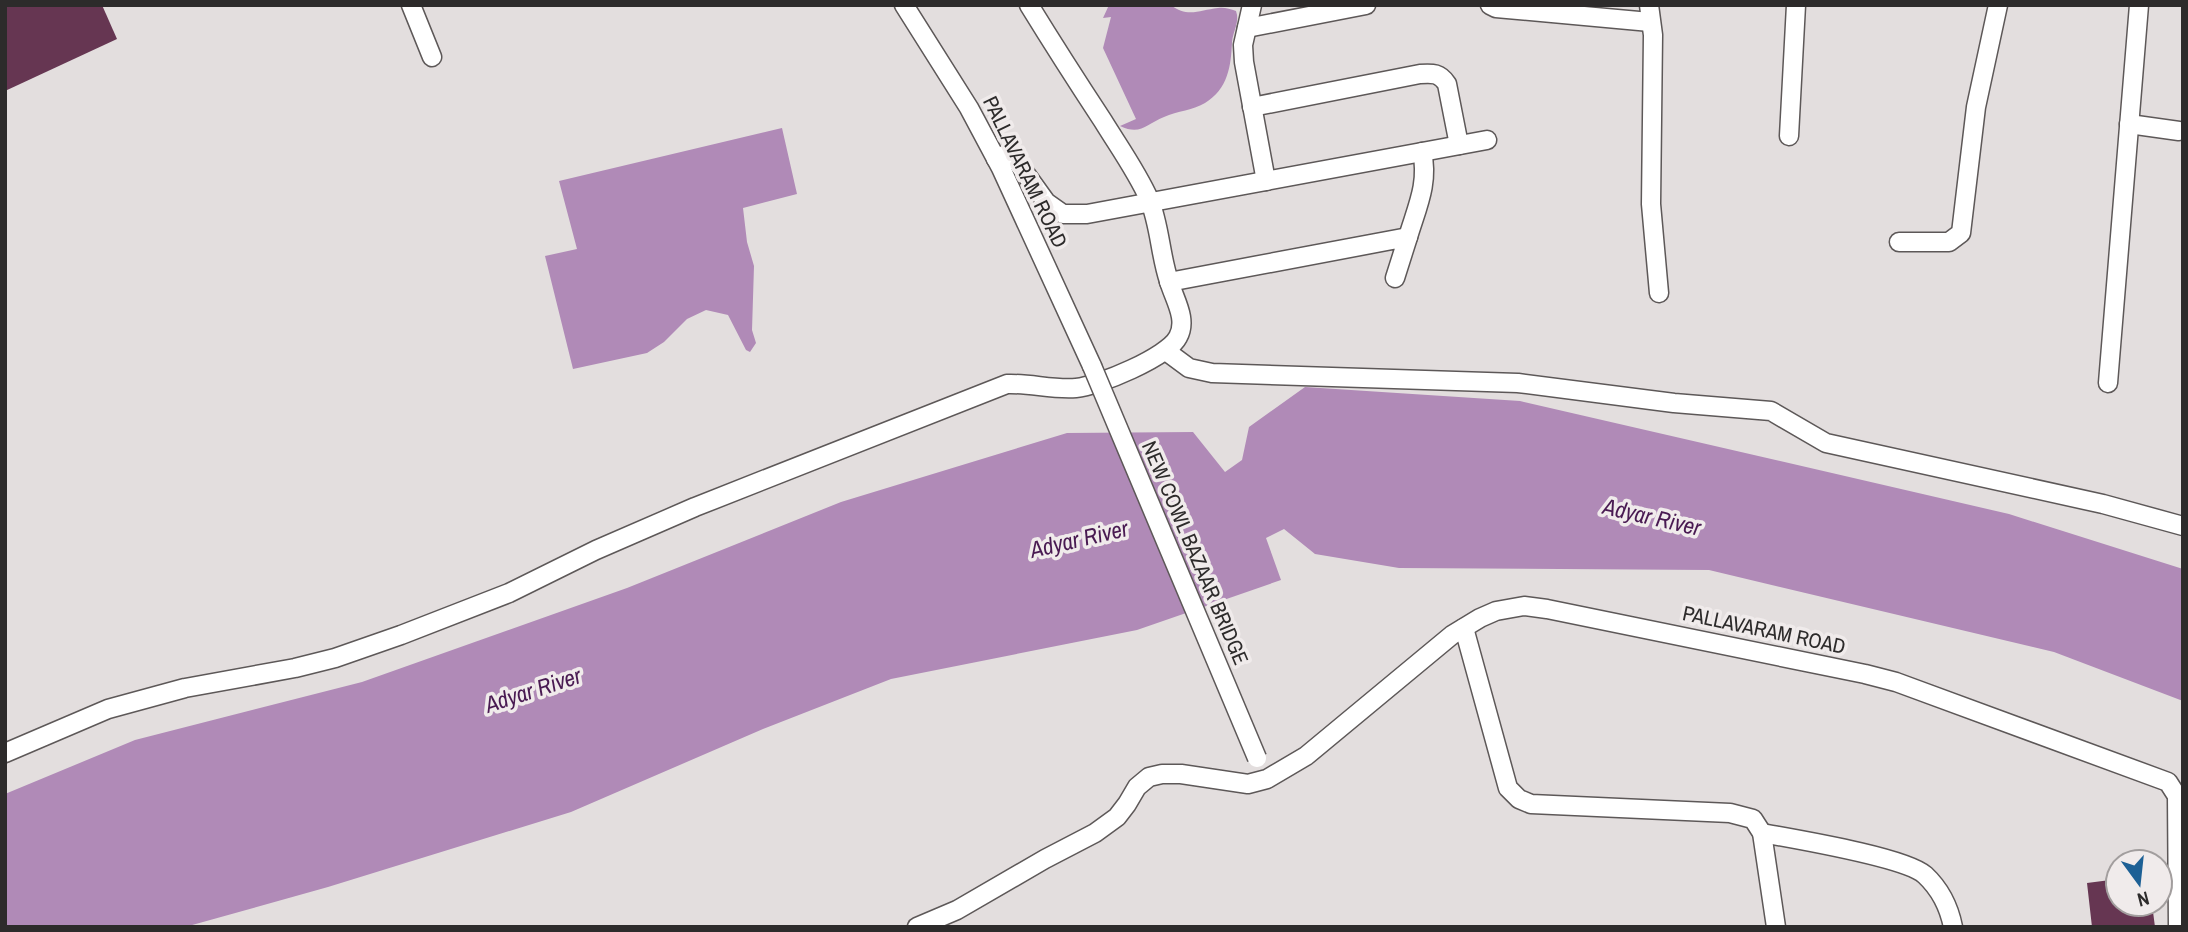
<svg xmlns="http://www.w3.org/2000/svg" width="2188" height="932" font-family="'Archivo Narrow',sans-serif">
  <rect width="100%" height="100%" fill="#e3dede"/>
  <g fill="#b08ab7">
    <path d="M1109,5H1171C1187,18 1200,10 1218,8C1224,7 1230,9 1236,11C1240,22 1233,31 1232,42C1231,66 1228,89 1205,103C1194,110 1177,111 1164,117C1146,124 1141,136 1120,126L1136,119L1103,48L1111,17L1103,18Z"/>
    <path d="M782,128L797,194L743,208L747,242L754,266L752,330L756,343L750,352L746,350L728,315L706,310L687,319L664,342L647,353L573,369L545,256L577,249L559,181Z"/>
    <path d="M1305,387L1520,401L2009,514L2183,569V701L2054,652L1709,570L1399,568L1315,554L1284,529L1266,538L1281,580L1137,630L891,679L763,729L571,812L328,887L185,927H5V794L135,740L362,682L627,588L841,502L1067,433L1193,432L1225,472L1242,460L1249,427Z"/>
  </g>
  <g fill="#663652">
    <path d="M5,5H102L117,39L5,91Z"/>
    <path d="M2118,879V904H2152L2155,927H2092L2087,883Z"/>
  </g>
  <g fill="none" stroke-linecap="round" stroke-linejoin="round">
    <g stroke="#5d5858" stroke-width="21">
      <g id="minor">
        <path d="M411,5L432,57"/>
        <path d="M904,5L969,108L1001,168L1092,366"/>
        <path d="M1252,5L1243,45L1244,62L1266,181"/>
        <path d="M1490,5L1496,8L1650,22"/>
        <path d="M1649,5L1653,35L1651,204L1659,293"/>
        <path d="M1247,28L1366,5"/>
        <path d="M1252,107L1420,74C1433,73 1440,73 1447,84L1459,145"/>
        <path d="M2129,124L2179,131"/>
        <path d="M1789,136L1796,5"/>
        <path d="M996,159L1004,155L1015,159L1046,202L1063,214H1087L1487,140"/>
        <path d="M1408,237C1417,207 1429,183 1422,152"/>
        <path d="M1899,242H1949L1961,233L1976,107L1998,5"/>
        <path d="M1169,282L1408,237L1395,278"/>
        <path d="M1166,351L1189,368L1212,373L1518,383L1674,403L1771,411L1826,443L2103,504L2183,526"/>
        <path d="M2108,383L2139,5"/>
        <path d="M1464,628L1508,788L1519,799L1531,804L1730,813L1753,819L1762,833L1776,927"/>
        <path d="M5,753L108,709L185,688L295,668L335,658L401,635L509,593L596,550L695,507L1007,384C1030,383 1053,390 1076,388C1098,386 1168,357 1178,337C1188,319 1174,299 1169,281C1160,255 1160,225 1149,199C1137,172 1119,147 1103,121C1078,83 1053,44 1029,5"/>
        <path d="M1762,833C1794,839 1905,857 1925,875C1940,889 1949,907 1953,927"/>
        <path d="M917,927L957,910L1045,859L1095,833L1117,817L1127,804L1137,787L1149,777L1162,774H1181L1248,784L1267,779L1306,756L1452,635L1480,618L1496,611L1524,606L1547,609L1865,674L1896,682L2168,782L2177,796L2178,927"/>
      </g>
    </g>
    <use href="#minor" stroke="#fff" stroke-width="18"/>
    <g stroke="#5d5858" stroke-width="21" stroke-linecap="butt">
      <path id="minor-bridge" d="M1092,366L1257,758"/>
    </g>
    <use href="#minor-bridge" stroke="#fff" stroke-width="18"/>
  </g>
  <g text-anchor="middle" stroke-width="7" stroke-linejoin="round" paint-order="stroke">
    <g font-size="21" fill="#2d2b2b" stroke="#f0ebeb">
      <text transform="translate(1025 172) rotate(64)" y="7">PALLAVARAM ROAD</text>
      <text transform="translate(1195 553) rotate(67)" y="7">NEW COWL BAZAAR BRIDGE</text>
      <text transform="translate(1764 630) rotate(12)" y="7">PALLAVARAM ROAD</text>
    </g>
    <g font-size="23" font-style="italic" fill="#491a52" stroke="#f0ebeb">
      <text transform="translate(1652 517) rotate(13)" y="8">Adyar River</text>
      <text transform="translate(1079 539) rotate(-13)" y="8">Adyar River</text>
      <text transform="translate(533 690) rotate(-18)" y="8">Adyar River</text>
    </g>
  </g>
  <rect width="2188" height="932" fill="none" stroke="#2d2b2b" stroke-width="14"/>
  <g transform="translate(2139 883) rotate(165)"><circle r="33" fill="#f0ebeb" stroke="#a29e9e" stroke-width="2"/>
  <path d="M0-5L12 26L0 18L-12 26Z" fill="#1d6095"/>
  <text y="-10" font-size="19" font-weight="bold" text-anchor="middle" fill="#2d2b2b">N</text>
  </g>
</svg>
